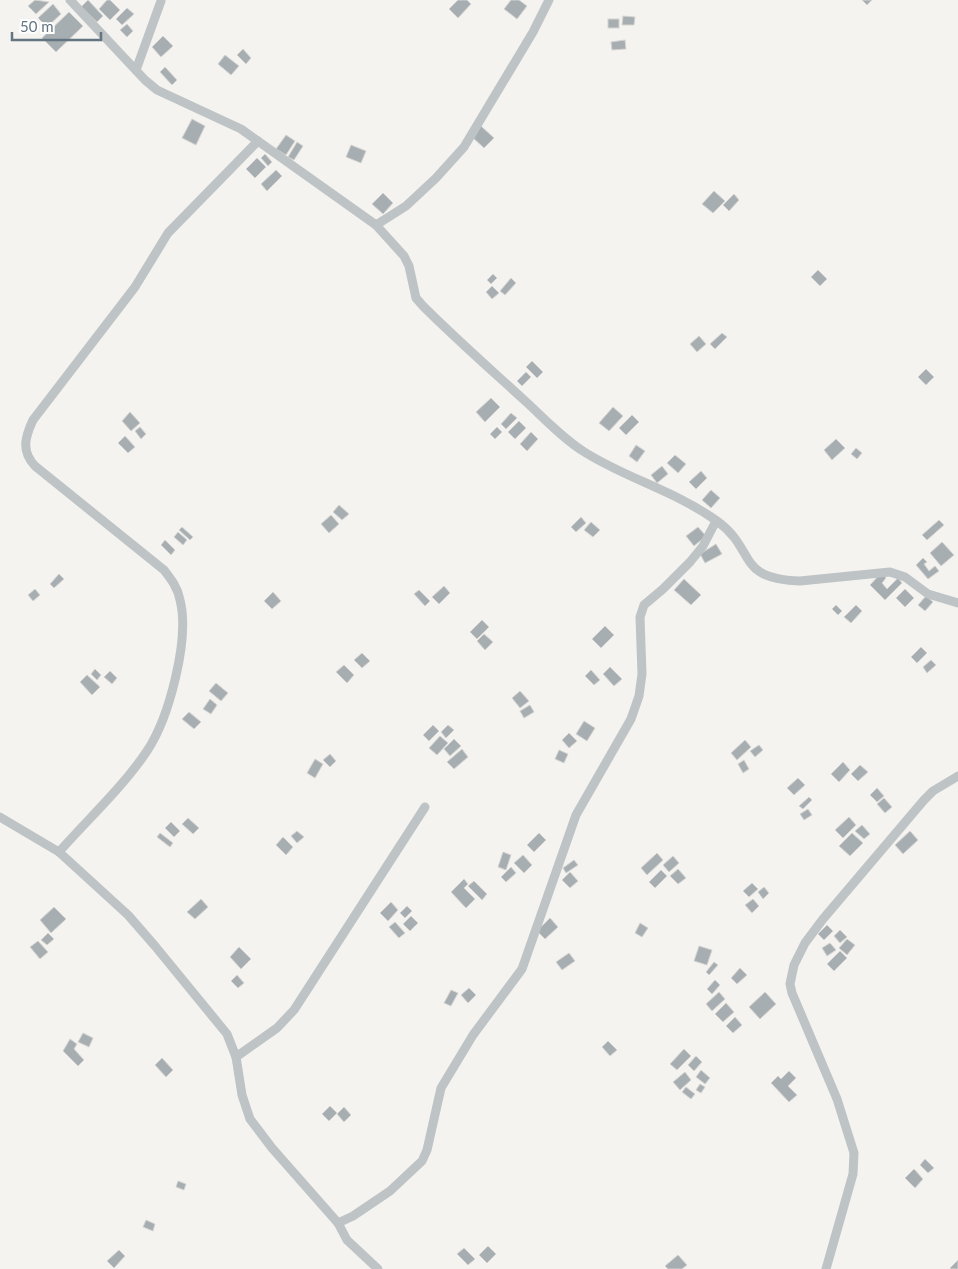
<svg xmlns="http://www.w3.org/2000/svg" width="958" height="1269" font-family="Lato,sans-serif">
  <rect width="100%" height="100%" fill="#f4f3ef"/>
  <g fill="#a6aeb2" stroke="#d5d4d2">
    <path d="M35,0L49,2L36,14L28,6Z"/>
    <path d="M88,0L103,16L97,22L81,7Z"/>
    <path d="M107,0H110L120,10L110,20L99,9Z"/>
    <path d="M458,0H467L471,4L458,18L449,9Z"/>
    <path d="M511,0H519L527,6L517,19L504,9Z"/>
    <path d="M862,0H872L867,5Z"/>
    <path d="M53,4L61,14L47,27L38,18Z"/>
    <path d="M127,8L134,14L122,25L116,19Z"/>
    <path d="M69,12L83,26L56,52L42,38Z"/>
    <path d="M623,16L635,17L634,25H622Z"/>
    <rect x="608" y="19" width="11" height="9"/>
    <path d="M127,24L133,31L127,37L120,30Z"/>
    <path d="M163,36L173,46L161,57L152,47Z"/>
    <path d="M625,40L626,49L612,50L611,42Z"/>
    <path d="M243,49L251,58L246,64L237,55Z"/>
    <path d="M225,55L239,66L231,75L218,64Z"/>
    <path d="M165,67L177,80L172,85L160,72Z"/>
    <path d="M192,119L205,126L196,145L182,138Z"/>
    <path d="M481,126L494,138L484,148L471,136Z"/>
    <path d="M286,135L295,141L286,155L276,149Z"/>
    <path d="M297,142L303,146L294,160L288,157Z"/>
    <path d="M351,145L366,151L361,163L346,157Z"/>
    <path d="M265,154L272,162L268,166L261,158Z"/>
    <path d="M257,158L266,167L255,178L246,169Z"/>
    <path d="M276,170L282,176L267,191L261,184Z"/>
    <path d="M714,191L725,201L713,213L702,204Z"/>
    <path d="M383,193L393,203L383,214L372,204Z"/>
    <path d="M734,194L739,200L729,211L723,205Z"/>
    <path d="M818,270L827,279L820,286L811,277Z"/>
    <path d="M493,274L497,278L491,284L487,280Z"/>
    <path d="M511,278L516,283L505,295L500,291Z"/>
    <path d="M492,286L499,293L492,299L486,292Z"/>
    <path d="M722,333L727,337L715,349L710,344Z"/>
    <path d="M699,336L706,344L697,352L690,344Z"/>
    <path d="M532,361L543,372L537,378L526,367Z"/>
    <path d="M926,369L934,377L926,385L918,377Z"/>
    <path d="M526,372L531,377L522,386L517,381Z"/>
    <path d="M491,398L500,407L485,422L476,412Z"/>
    <path d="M613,407L623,416L609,431L599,423Z"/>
    <path d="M130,412L140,423L131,431L122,421Z"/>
    <path d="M511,413L517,418L506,429L501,424Z"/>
    <path d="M632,415L639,422L626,435L619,428Z"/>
    <path d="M519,421L526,428L515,439L508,432Z"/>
    <path d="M140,427L146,434L141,439L135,431Z"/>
    <path d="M497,427L502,432L495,439L490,434Z"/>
    <path d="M531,432L538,439L527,451L520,444Z"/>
    <path d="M125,436L135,447L128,453L118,443Z"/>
    <path d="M836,439L845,448L832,460L824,450Z"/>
    <path d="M636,445L645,451L637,462L629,456Z"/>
    <path d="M856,448L862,453L857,459L851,454Z"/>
    <path d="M675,455L686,464L678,473L667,463Z"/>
    <path d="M662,466L668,474L657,483L651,475Z"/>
    <path d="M701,471L707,478L696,489L689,482Z"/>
    <path d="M711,490L720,498L711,508L702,500Z"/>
    <path d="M339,505L349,514L342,520L333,512Z"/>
    <path d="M331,515L339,524L329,533L321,524Z"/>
    <path d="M581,517L586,523L576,532L571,527Z"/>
    <path d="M939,520L944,525L927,540L922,535Z"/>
    <path d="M591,522L600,530L593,537L584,530Z"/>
    <path d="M182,527L193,537L190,540L179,530Z"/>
    <path d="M698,527L706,536L694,546L686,536Z"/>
    <path d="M178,532L187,540L183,545L174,537Z"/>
    <path d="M165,540L175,550L171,555L161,545Z"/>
    <path d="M942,542L954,555L941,566L930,553Z"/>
    <path d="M716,544L722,554L705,563L700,554Z"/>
    <path d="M923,558L927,562L924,564L929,571L935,566L939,571L928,579L916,565Z"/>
    <path d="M881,573L886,578L882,583L887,589L898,578L902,583L885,600L870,585Z"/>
    <path d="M59,574L64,579L54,588L50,584Z"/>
    <path d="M684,579L701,595L691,605L674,590Z"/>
    <path d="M444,586L450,593L439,604L432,597Z"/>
    <path d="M35,589L40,595L33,601L28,595Z"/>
    <path d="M905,589L914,598L905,607L896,598Z"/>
    <path d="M419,590L430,601L425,606L414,594Z"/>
    <path d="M273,592L281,601L272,609L264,601Z"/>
    <path d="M926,596L933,602L925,611L918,605Z"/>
    <path d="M836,605L842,611L838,615L832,609Z"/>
    <path d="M856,605L862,611L851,623L844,617Z"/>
    <path d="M482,620L489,627L477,639L470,632Z"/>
    <path d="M605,626L614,635L601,648L592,639Z"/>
    <path d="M484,634L493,642L485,650L477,641Z"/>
    <path d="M921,647L927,653L917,663L911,657Z"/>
    <path d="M362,653L370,661L362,668L354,660Z"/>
    <path d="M931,660L936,665L927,673L923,667Z"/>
    <path d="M344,665L354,675L347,683L336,672Z"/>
    <path d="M610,667L622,679L614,686L603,674Z"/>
    <path d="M95,669L101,675L97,680L91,674Z"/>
    <path d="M591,670L600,680L594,685L585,676Z"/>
    <path d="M110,671L117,678L112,684L104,677Z"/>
    <path d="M87,675L100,687L92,695L80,682Z"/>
    <path d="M216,683L228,693L221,701L209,691Z"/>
    <path d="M520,691L529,701L520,708L512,698Z"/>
    <path d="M210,699L217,705L211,714L203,709Z"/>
    <path d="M530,705L534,712L524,718L520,711Z"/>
    <path d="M189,712L201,722L194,729L182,719Z"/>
    <path d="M584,721L595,728L587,741L576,734Z"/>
    <path d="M433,725L439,731L429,741L423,735Z"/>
    <path d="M448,725L454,730L446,738L441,732Z"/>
    <path d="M569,733L577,741L569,748L562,740Z"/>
    <path d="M440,736L448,743L437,755L429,748Z"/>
    <path d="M454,739L461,746L450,756L444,749Z"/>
    <path d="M745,740L751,747L737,760L731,753Z"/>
    <path d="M759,745L763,750L755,757L750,751Z"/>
    <path d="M462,749L468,757L454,769L447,762Z"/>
    <path d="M559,750L568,754L564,763L555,759Z"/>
    <path d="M330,754L336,761L330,767L323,760Z"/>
    <path d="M315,759L323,764L315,778L307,773Z"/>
    <path d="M744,760L749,769L743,773L738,764Z"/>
    <path d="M843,762L850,770L839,782L831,774Z"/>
    <path d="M860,765L868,772L858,781L851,774Z"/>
    <path d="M798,778L805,785L794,795L787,788Z"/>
    <path d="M877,788L884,796L877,802L870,795Z"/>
    <path d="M809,797L812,800L803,809L799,806Z"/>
    <path d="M884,798L892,807L885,813L877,804Z"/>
    <path d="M808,809L812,815L804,820L800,814Z"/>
    <path d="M849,817L856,825L843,838L835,830Z"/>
    <path d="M188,818L199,828L193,834L182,824Z"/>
    <path d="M171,822L180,831L174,837L165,828Z"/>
    <path d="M862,825L870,834L864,839L855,831Z"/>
    <path d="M297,831L304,837L297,843L291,836Z"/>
    <path d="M910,831L918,840L903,854L895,845Z"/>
    <path d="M160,833L173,843L170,847L157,837Z"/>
    <path d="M539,833L546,840L534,852L527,845Z"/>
    <path d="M852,833L863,843L850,856L839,846Z"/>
    <path d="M283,837L293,847L286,855L276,845Z"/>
    <path d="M503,852L511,855L506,870L498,867Z"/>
    <path d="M657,853L663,860L647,875L641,868Z"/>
    <path d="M523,855L532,865L524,873L514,863Z"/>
    <path d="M673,856L679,863L669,872L663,865Z"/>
    <path d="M574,860L578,865L566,873L563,868Z"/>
    <path d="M511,867L516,873L506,882L501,877Z"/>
    <path d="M678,869L686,878L678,884L670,876Z"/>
    <path d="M661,870L667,876L655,888L649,882Z"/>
    <path d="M570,872L578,881L570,888L562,880Z"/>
    <path d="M464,879L468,884L464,888L475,899L466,908L451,892Z"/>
    <path d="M474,881L487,894L482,900L468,886Z"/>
    <path d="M752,883L758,889L749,897L743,891Z"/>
    <path d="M764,887L769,893L763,899L758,892Z"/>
    <path d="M201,899L208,907L195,919L187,912Z"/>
    <path d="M753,899L759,906L752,913L745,905Z"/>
    <path d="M391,902L398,910L388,921L380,913Z"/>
    <path d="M407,906L412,911L405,918L400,913Z"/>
    <path d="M54,907L66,919L51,933L40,920Z"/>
    <path d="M411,916L418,923L410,931L403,924Z"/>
    <path d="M550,918L558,927L545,939L537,931Z"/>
    <path d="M395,922L405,933L399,938L389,927Z"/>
    <path d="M640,923L648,928L642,937L635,933Z"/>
    <path d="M827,925L833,931L824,940L818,934Z"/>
    <path d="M840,930L847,937L840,943L834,936Z"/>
    <path d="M48,933L54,939L47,945L41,940Z"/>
    <path d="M847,939L855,945L847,955L839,948Z"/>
    <path d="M38,941L48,952L40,959L30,947Z"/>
    <path d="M830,943L836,950L827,956L822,948Z"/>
    <path d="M699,946L712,950L707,965L694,961Z"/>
    <path d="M239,947L251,959L241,969L230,957Z"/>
    <path d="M840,951L847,958L834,971L827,964Z"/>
    <path d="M569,953L575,961L562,970L556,962Z"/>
    <path d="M714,962L718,965L709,975L706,972Z"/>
    <path d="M740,968L747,975L737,984L731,978Z"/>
    <path d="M237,975L244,983L238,988L231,981Z"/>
    <path d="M715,980L720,985L712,994L707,989Z"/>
    <path d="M469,988L476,995L468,1003L461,995Z"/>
    <path d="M451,990L458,993L451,1006L444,1003Z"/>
    <path d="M719,992L725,999L712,1011L706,1004Z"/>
    <path d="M765,992L776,1004L760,1019L749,1007Z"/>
    <path d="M726,1003L734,1012L723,1022L715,1014Z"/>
    <path d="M735,1017L742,1025L733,1033L726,1026Z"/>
    <path d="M83,1033L93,1038L89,1047L78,1042Z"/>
    <path d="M70,1039L77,1044L74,1049L84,1060L78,1066L63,1051Z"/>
    <path d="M608,1041L617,1050L610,1056L602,1047Z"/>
    <path d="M684,1049L691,1056L677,1070L670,1064Z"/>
    <path d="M696,1056L702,1062L694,1071L688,1065Z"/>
    <path d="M162,1058L173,1070L166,1077L155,1065Z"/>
    <path d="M701,1070L710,1078L705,1084L696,1077Z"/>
    <path d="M789,1071L796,1078L788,1086L797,1095L789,1102L771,1083L778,1076L781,1079Z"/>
    <path d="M685,1072L691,1080L680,1090L673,1082Z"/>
    <path d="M700,1084L705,1087L701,1093L696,1090Z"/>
    <path d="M686,1087L695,1094L691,1099L682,1092Z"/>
    <path d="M330,1106L337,1113L329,1121L322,1114Z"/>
    <path d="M344,1107L351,1115L344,1122L337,1114Z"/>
    <path d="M925,1159L934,1168L928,1173L920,1165Z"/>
    <path d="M914,1169L923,1179L915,1188L905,1178Z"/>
    <path d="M178,1181L186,1184L184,1190L176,1187Z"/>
    <path d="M146,1220L155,1224L153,1231L143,1227Z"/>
    <path d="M488,1246L496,1254L487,1263L479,1255Z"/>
    <path d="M464,1248L475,1259L468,1265L457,1254Z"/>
    <path d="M119,1250L125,1256L114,1268L107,1261Z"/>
    <path d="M678,1255L687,1265L682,1269H668L665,1266Z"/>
    <path d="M958,1260V1269H951L950,1268Z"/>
  </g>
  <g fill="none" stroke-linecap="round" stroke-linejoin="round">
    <g stroke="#bec3c5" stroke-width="9">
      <path d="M70,0L145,80L157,90L241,129L376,225L404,256L409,266L416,298L423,306C455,338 489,368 523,399C543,417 563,439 586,453C628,479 675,491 717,521C757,550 735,579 800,581L890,572L905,577L928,594L958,603"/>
      <path d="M136,70L161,1"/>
      <path d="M376,225L406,206L436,178L464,147L533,32L549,0"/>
      <path d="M0,817L59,852L128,915L155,946L227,1034L236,1057L242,1095L250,1119L272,1148L338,1223L347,1240L378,1269"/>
      <path d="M59,852C88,819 123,787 147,751C169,718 190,639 180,600C178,588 171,579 164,570L35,466C21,451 25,437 33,420L135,287L168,233L258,141"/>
      <path d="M236,1057L277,1028L294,1010L425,807"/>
      <path d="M338,1223L353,1216L390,1191L422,1161L427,1150L441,1088L473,1035L522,969L576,815L631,719L639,696L642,674L640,617L644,605L663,589L690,562L703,546L716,521"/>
      <path d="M826,1269L853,1174L854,1153L837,1099L792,993L790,984L794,965L805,943L823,919L924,800L933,791L958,776"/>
    </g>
  </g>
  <path d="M12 32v8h89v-8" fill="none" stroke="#637580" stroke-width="2.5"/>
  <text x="20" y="32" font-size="15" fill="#637580" stroke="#ffffff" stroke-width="4" paint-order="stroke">50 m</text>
</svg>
